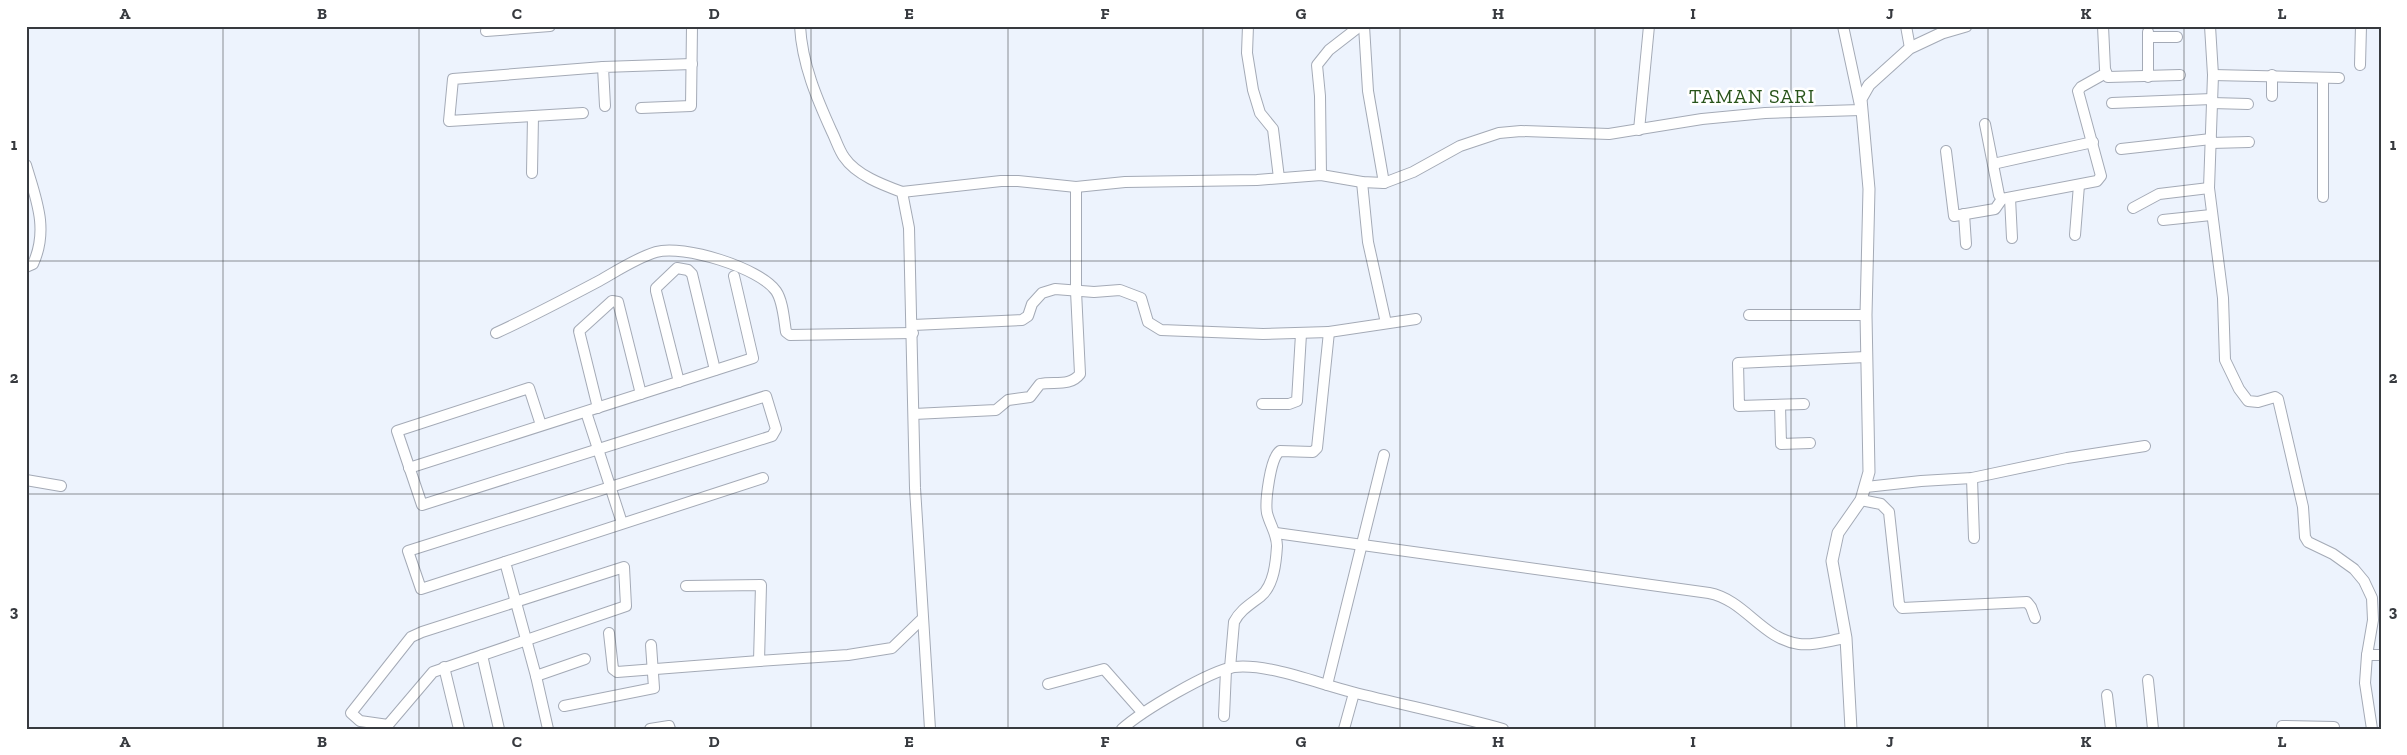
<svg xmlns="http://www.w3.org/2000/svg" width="2407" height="755" font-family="'Zilla Slab',serif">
  <rect width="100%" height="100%" fill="#edf3fd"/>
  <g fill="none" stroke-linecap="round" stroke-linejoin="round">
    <g stroke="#a4aab6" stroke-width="12">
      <g id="minor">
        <path d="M800,26C802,64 817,99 832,132C836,140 839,150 844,157C856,175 883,185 902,192L909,228L915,488L930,729"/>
        <path d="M1248,26L1247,53L1253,90L1260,113L1273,129L1279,178"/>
        <path d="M1364,26L1368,91L1384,183"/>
        <path d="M1906,26L1910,48"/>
        <path d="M2103,26L2105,69L2108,77L2180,75"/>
        <path d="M2210,26L2213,75L2209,188L2223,298L2225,360L2239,389L2248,401L2258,402L2275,397L2278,399L2303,507L2305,537L2308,542L2333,554L2354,569L2364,581L2372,598L2373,620L2367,655L2365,683L2372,729"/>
        <path d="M486,31L550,26"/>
        <path d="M2148,32V77"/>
        <path d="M2148,37H2177"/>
        <path d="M2360,65L2361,26"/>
        <path d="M2213,75L2339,78"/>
        <path d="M2323,78V197"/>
        <path d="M2272,96V75"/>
        <path d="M2112,103L2212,99"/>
        <path d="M2212,103L2248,104"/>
        <path d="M605,106L603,67L692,64"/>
        <path d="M641,108L691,106L692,26"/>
        <path d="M583,113L449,121L453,79L603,67"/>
        <path d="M1985,124L1999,195L2002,199L2097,181L2101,176L2078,91L2081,87L2106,73"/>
        <path d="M1639,130L1649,26"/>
        <path d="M2211,143L2249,142"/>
        <path d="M2121,149L2211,139"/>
        <path d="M1946,151L1954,216L1995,209L2002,199"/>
        <path d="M1993,164L2093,142"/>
        <path d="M26,165C36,199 49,229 33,264L26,267"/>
        <path d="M532,173L533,116"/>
        <path d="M1321,175L1320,96L1317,65L1329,50L1360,26"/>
        <path d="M1362,182L1368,242L1386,323"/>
        <path d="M902,192L1001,181H1018L1076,187L1125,182L1257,180L1321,175L1362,182L1384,183L1413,172L1460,146L1499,133L1521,131L1609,134L1702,119L1765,113L1861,110L1843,26"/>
        <path d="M2010,198L2012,238"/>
        <path d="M2133,208L2159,194L2209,188"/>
        <path d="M1964,214L1966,244"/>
        <path d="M2163,220L2211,215"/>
        <path d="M2075,235L2079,185"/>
        <path d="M1749,315H1866"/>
        <path d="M913,325L1022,320L1028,316L1032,304L1042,293L1055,289L1094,292L1120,290L1141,298L1148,322L1161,330L1263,334L1329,332L1317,448L1313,452L1280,451C1270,458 1265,502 1267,513C1270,525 1277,534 1277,546C1276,562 1274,585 1261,596C1251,604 1240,610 1234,622L1230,668"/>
        <path d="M1329,332L1416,319"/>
        <path d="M496,333C531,317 565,299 599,281C617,271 636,258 656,252C683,244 760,268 776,291C783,301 784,320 786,332L790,335L913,333"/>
        <path d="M679,382L656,291V288L677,268L688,270L692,274L715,370"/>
        <path d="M1262,404H1289L1297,401L1301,334"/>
        <path d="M1804,404L1739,406L1738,363L1866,357"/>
        <path d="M1780,405L1781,444L1810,443"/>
        <path d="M598,408L579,331L612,301L618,302L641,394"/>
        <path d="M586,412L622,523"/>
        <path d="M914,414L996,410L1008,400L1030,397L1040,384C1054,381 1070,387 1080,374L1076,291V187"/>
        <path d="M409,468L753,358L734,276"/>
        <path d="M1972,478L1974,538"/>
        <path d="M26,480L61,486"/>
        <path d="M1866,487L1921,481L1972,478L2067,458L2145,446"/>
        <path d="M1861,500L1881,504L1889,512L1899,604L1902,608L2027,602L2031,607L2035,618"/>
        <path d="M1276,533L1709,593C1745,600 1762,639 1799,644C1815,646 1831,640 1846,638"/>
        <path d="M505,562L421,589L408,551L772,436L776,429L766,396L422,505L397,431L529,388L541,425"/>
        <path d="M624,567L626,606L433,672L388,725L360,721L351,713L411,637L422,632Z"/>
        <path d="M686,586L761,585L759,661L848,655L892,648L922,619"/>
        <path d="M609,633L613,669L617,672L759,661"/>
        <path d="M482,655L499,729"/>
        <path d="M2367,655H2381"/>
        <path d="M444,667L459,729"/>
        <path d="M536,676L585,659"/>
        <path d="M2148,680L2153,729"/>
        <path d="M1048,684L1104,669L1142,712"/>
        <path d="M1327,685L1384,455"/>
        <path d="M2107,695L2111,729"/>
        <path d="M564,706L654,688L651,645"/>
        <path d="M1224,716L1226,670"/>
        <path d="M2282,726L2334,727"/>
        <path d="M548,729L536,676L505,562L763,478"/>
        <path d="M650,729L669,726L670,729"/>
        <path d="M1122,729C1142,711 1209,671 1234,667C1268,663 1319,684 1352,692C1403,705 1453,715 1503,729"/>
        <path d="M1344,729L1354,693"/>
      </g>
    </g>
    <g stroke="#a4aab6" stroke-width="13">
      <path id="tertiary" d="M1851,729L1846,638L1832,561L1838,533L1861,500L1869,472L1866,315L1869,189L1861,99L1869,85L1910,48L1942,33L1966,26"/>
    </g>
    <use href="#minor" stroke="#fff" stroke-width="10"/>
    <use href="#tertiary" stroke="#fff" stroke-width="11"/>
  </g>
  <path fill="none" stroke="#373a3f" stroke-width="1" stroke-opacity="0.55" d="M223,26V729M419,26V729M615,26V729M811,26V729M1008,26V729M1203,26V729M1400,26V729M1595,26V729M1791,26V729M1988,26V729M2184,26V729M26,261H2381M26,494H2381"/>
  <g text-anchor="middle" stroke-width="5" stroke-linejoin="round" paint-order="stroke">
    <g font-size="20" letter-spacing="1" fill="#28541b" stroke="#fff">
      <text x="1752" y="103">TAMAN SARI</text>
    </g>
  </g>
  <rect width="2407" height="755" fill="none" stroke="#ffffff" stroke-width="55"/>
  <rect x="28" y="28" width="2352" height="700" fill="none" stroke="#373a3f" stroke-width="2"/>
  <g font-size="16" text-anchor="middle" font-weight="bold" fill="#373a3f">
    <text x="125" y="19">A</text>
    <text x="322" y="19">B</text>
    <text x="517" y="19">C</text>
    <text x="714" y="19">D</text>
    <text x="909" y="19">E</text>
    <text x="1105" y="19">F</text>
    <text x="1301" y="19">G</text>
    <text x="1498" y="19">H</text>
    <text x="1693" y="19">I</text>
    <text x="1890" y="19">J</text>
    <text x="2086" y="19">K</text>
    <text x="2282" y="19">L</text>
    <text x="14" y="150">1</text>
    <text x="2393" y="150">1</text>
    <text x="14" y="383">2</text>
    <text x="2393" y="383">2</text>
    <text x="14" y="617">3</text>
    <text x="2393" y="617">3</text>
    <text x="125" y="747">A</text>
    <text x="322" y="747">B</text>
    <text x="517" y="747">C</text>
    <text x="714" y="747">D</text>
    <text x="909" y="747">E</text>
    <text x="1105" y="747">F</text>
    <text x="1301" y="747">G</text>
    <text x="1498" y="747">H</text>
    <text x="1693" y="747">I</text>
    <text x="1890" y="747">J</text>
    <text x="2086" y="747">K</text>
    <text x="2282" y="747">L</text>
  </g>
</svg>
